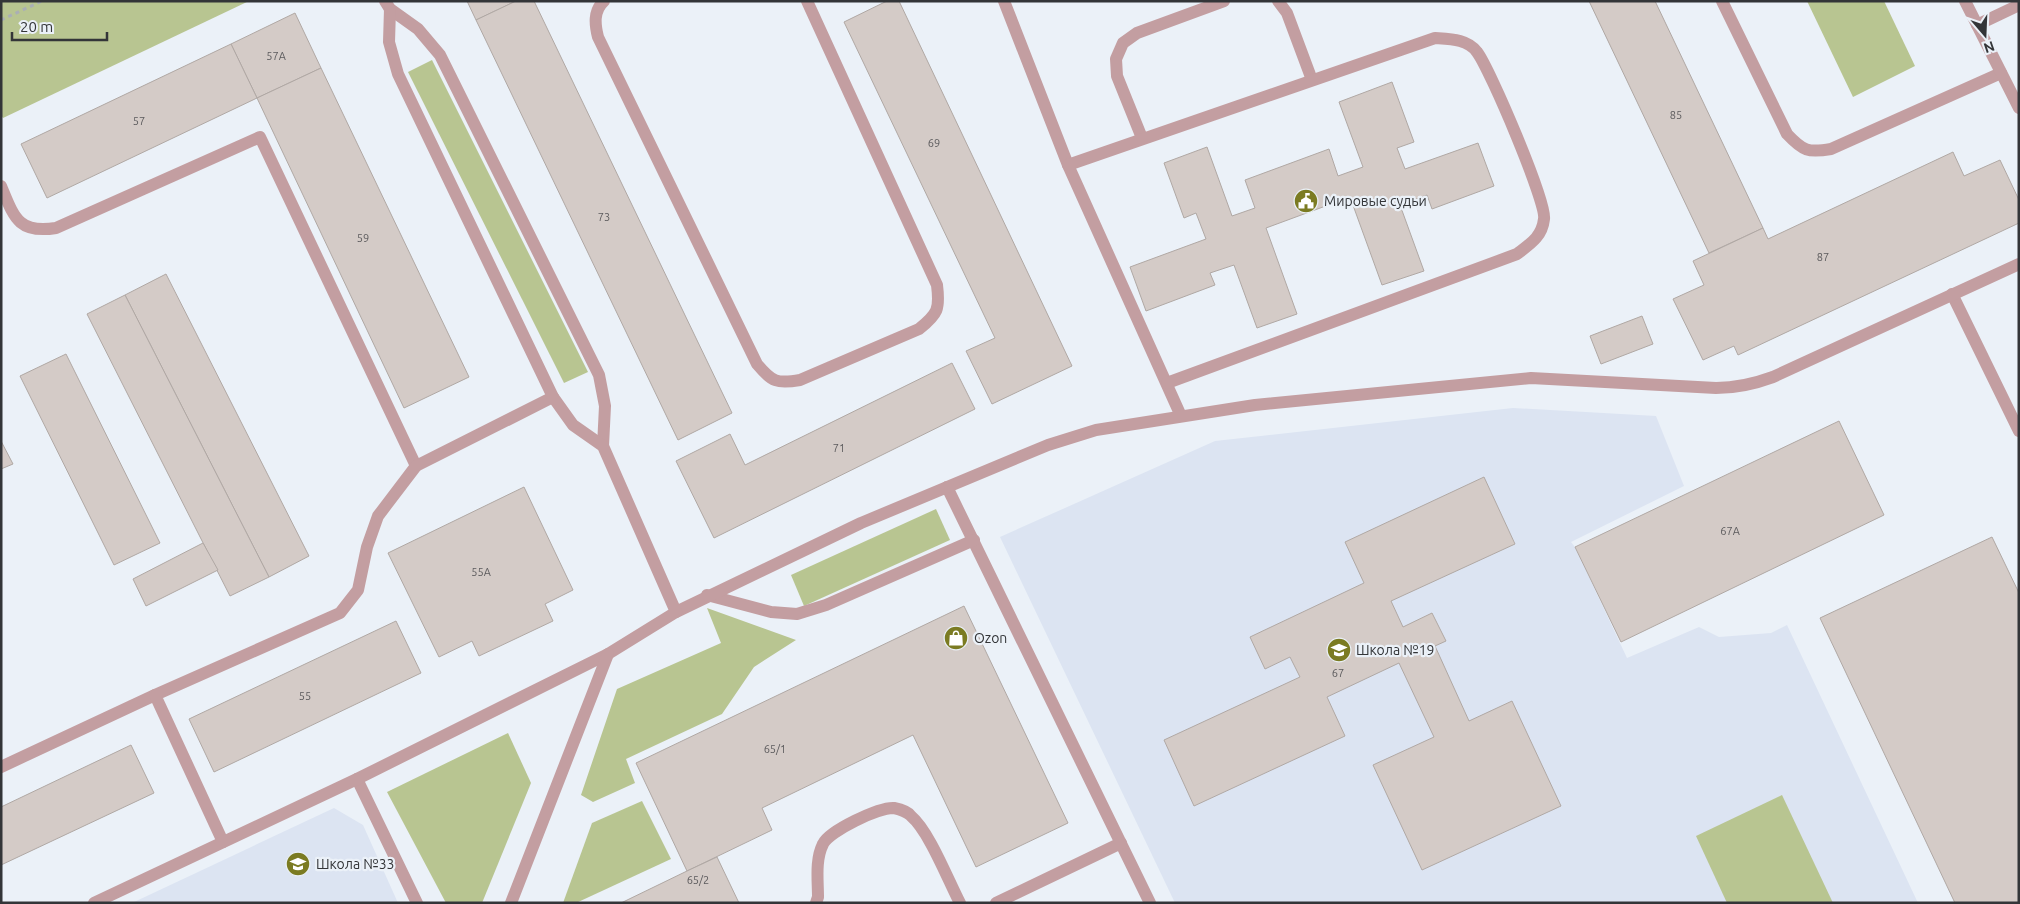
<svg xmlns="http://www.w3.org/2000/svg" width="2020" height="904" font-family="Ubuntu,sans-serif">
  <rect width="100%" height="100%" fill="#ebf1f8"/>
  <g fill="#dce4f2">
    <path d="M1513,408L1656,416L1684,486L1571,542L1575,547L1627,658L1699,627L1719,637L1771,633L1787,625L1918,903H1175L1000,537L1215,441Z"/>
    <path d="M334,808L363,825L398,903H132Z"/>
  </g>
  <g fill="#b8c591">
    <path d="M1,1H249L3,118L1,115Z"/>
    <path d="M1807,1H1884L1915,66L1853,97Z"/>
    <path d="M432,60L588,372L564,383L408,72Z"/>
    <path d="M936,509L950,540L804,606L791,575Z"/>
    <path d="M707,608L796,640L754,667L722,714L626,759L635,783L593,802L581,795L617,689L721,643Z"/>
    <path d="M508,733L531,783L482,903H446L387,792Z"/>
    <path d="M1782,795L1833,903H1727L1696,836Z"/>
    <path d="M642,801L671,859L576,903H563L592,823Z"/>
  </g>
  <g fill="#d4cbc7" stroke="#b0a8a4">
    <path d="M467,1H516L476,20Z"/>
    <path d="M516,1H534L732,413L678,440L476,20Z"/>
    <path d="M887,1H899L1072,366L992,404L966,351L995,338L844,22Z"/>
    <path d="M1589,1H1655L1763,228L1709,253Z"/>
    <path d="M295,13L321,68L257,98L231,44Z"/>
    <path d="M231,44L257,98L47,198L21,144Z"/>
    <path d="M321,68L469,377L404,408L257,98Z"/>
    <path d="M1392,82L1414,142L1397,148L1405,169L1478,143L1494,186L1432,209L1427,195L1400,205L1424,271L1382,285L1350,197L1266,228L1297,314L1257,328L1234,265L1210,273L1215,285L1146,311L1130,267L1206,239L1196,213L1184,218L1164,163L1207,147L1232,216L1255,208L1245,180L1329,149L1338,176L1363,167L1339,102Z"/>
    <path d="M1953,152L1964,176L2000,160L2019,200V223L1738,355L1734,346L1703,360L1673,299L1704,285L1693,261L1763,228L1768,239Z"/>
    <path d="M166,274L309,556L269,577L125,295Z"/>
    <path d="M125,295L269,577L230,596L87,314Z"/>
    <path d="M1642,316L1653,344L1601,364L1590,336Z"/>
    <path d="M66,354L160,543L114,565L20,376Z"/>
    <path d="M952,363L975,409L714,538L676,461L730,434L745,465Z"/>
    <path d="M1839,421L1884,515L1621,642L1575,547Z"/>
    <path d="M1,441L13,464L1,469Z"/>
    <path d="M1484,477L1515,544L1391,601L1403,627L1432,613L1446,641L1435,646L1469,721L1512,701L1561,806L1422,870L1373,765L1434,737L1399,663L1327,697L1345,736L1194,806L1164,740L1300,677L1290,657L1265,669L1250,637L1364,583L1345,542Z"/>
    <path d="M524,487L573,590L545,604L553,621L479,656L472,641L439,657L388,553Z"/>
    <path d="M1992,537L2019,593V903H1955L1820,618Z"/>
    <path d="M203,543L218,570L146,606L133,579Z"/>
    <path d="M964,606L1068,823L976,867L913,735L762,808L772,830L687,871L636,763Z"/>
    <path d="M396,621L421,673L214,772L189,719Z"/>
    <path d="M131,745L154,793L1,865V807Z"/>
    <path d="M717,857L739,903H621L687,871Z"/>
  </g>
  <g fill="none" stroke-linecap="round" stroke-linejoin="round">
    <path stroke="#aaafb5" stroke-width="3" stroke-dasharray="4 4" stroke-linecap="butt" d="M1,20L42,1"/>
    <g stroke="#c39ea1" stroke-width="12">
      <path d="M385,1L390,9L418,29L440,55L599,375L605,406L603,446"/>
      <path d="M604,1C593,11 595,25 598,37L757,364C772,382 777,384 800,380L919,329C938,314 940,309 937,285L807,1"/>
      <path d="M1004,1L1068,165L1181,416"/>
      <path d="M1278,1L1287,13L1312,80"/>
      <path d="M1722,1L1787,134C1803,151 1808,153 1831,149L2001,73"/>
      <path d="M1965,1L2019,108"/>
      <path d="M1977,25L2019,5"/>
      <path d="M1142,138L1117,76L1116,59L1123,43L1137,33L1224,1"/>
      <path d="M1068,165L1435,38C1450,39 1468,39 1477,52C1490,69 1547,203 1544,219C1542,237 1530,244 1517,254L1167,383"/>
      <path d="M1,186C14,217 18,234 56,228L260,137L416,466"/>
      <path d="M1952,294L2019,431"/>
      <path d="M947,487L1150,903"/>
      <path d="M707,595L771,612L797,614L826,605L974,540"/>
      <path d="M676,612L861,523L1048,445L1096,430L1255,405L1531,378L1716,388C1736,388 1754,384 1773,377L2019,264"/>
      <path d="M1,767L155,695"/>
      <path d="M357,779L417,903"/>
      <path d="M223,842L155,695L340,613L358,590L367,547L378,516L416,466L553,397"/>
      <path d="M94,903L357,779L608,654L676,612L603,446L573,425L553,397L398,74L389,42L390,9"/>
      <path d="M511,903L608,654"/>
      <path d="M816,903L818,897C818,880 815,860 823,844C829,831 879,807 894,808C899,809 908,812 911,816C929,831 948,880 960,903"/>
      <path d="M996,903L1121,843"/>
    </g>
  </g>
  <defs>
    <g id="civic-disc" transform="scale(1.25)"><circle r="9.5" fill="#7b7b22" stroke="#ebf1f8"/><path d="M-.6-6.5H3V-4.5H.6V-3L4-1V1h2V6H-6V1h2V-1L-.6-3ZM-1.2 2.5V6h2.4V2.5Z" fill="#fff"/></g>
    <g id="shop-disc" transform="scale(1.25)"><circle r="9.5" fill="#7b7b22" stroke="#ebf1f8"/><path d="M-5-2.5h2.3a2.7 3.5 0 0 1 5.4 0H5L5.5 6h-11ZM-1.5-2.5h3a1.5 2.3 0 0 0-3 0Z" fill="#fff"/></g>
    <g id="school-disc" transform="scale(1.25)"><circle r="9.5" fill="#7b7b22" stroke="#ebf1f8"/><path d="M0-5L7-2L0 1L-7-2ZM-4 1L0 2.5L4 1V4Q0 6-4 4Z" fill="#fff"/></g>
  </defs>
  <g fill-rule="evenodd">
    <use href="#civic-disc" x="1306" y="201"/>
    <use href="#shop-disc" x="956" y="638"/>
    <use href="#school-disc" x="1339" y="650"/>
    <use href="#school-disc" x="298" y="864"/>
  </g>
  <g text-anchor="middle" stroke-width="4.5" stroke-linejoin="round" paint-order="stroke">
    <g font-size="11" fill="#5b5a5c">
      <text x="276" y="60">57А</text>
      <text x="1676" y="119">85</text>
      <text x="139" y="125">57</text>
      <text x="934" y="147">69</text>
      <text x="604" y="221">73</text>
      <text x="363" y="242">59</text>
      <text x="1823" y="261">87</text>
      <text x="839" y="452">71</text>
      <text x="1730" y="535">67А</text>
      <text x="481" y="576">55А</text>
      <text x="1338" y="677">67</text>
      <text x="305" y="700">55</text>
      <text x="775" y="753">65/1</text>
      <text x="698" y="884">65/2</text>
    </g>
    <g font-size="14" fill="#333538" stroke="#ebf1f8" text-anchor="start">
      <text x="1324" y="206">Мировые судьи</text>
      <text x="974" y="643">Ozon</text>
      <text x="1356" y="655">Школа №19</text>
      <text x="316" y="869">Школа №33</text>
    </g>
  </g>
  <rect width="2020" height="904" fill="none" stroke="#333538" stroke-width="5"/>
  <g transform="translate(1985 35) rotate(161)" stroke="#ebf1f8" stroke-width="4" paint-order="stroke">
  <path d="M0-4L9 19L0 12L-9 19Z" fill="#333538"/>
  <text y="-8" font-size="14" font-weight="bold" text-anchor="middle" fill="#333538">N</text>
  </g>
  <path d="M12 32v8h95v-8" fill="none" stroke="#333538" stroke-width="2.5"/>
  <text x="20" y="32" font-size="15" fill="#333538" stroke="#ebf1f8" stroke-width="4" paint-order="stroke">20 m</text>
</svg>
